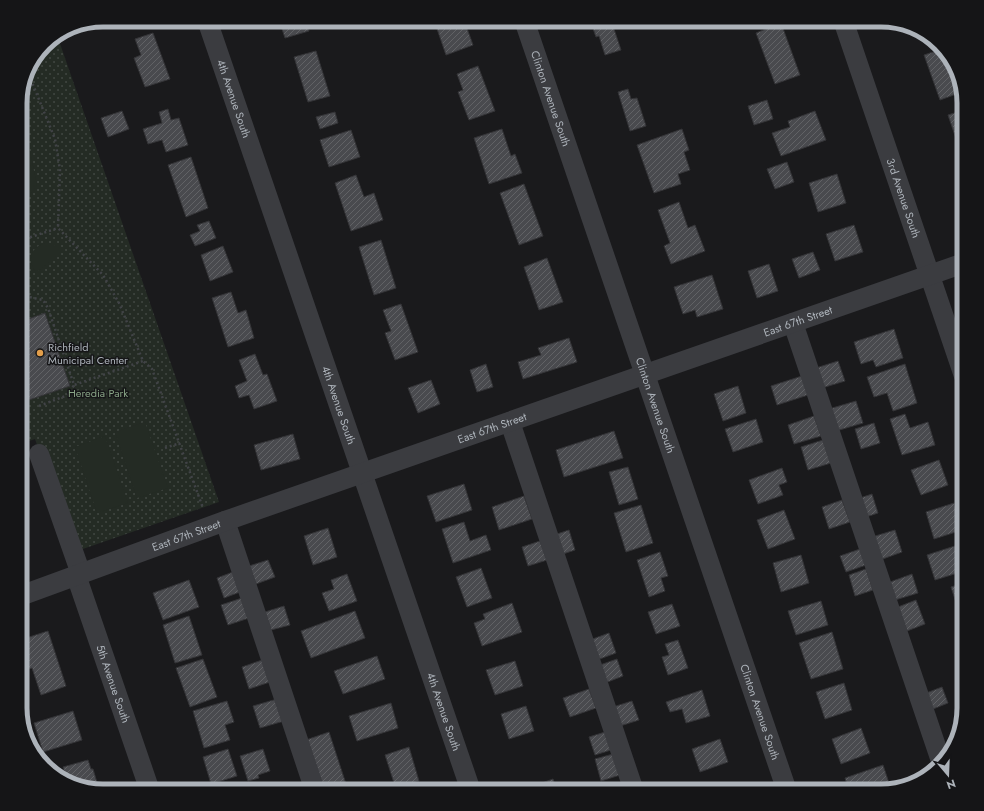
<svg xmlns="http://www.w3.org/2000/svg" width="984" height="811" font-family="Jost,sans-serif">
  <defs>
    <pattern id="green-dots" width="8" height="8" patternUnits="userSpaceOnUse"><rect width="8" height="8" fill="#242b24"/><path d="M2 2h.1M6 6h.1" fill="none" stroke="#414742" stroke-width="1.8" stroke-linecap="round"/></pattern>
    <pattern id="building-hatch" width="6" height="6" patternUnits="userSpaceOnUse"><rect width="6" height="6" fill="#494a4e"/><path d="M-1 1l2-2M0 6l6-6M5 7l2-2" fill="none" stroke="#616265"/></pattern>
  </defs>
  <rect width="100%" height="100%" fill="#1a1a1c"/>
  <path fill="url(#green-dots)" d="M57,35L219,502L74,552L35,439L20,444V97C27,71 33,50 57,35Z"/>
  <g fill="#242b24">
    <path d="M20,119H23L37,185L24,203L20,205Z"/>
    <path d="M45,243H52L62,251L36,273C27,260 30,248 45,243Z"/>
    <path d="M145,422L168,488L137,498L115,432Z"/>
    <path d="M105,436L128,503L97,513L75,447Z"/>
  </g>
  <g fill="url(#building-hatch)" stroke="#343437">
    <path d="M120,20H134L122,24Z"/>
    <path d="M279,20H306L309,31L285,38Z"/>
    <path d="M434,20H464L473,45L446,55Z"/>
    <path d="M590,20H611L621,50L605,55L599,36L596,37Z"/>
    <path d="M781,23L800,75L775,84L756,33Z"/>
    <path d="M914,27L924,33L917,36Z"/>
    <path d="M153,33L170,79L145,87L134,58L141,55L135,39Z"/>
    <path d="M942,49L949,67L953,65L958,71L962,92L940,100L924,55Z"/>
    <path d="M316,51L330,96L308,102L294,57Z"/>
    <path d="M478,66L495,111L469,120L458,92L463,90L457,74Z"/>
    <path d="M628,89L631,99L637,98L646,126L630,131L618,92Z"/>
    <path d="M767,100L773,119L754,125L748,106Z"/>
    <path d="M168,109L171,120L179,118L188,145L166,152L162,140L148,144L143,129L162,123L159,112Z"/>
    <path d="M964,110V162L948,115Z"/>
    <path d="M122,111L129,129L108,137L101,118Z"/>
    <path d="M815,111L826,140L781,156L772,133L790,127L788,121Z"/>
    <path d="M335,112L338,123L320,129L316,117Z"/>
    <path d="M502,129L511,156L515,154L522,173L489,184L474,138Z"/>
    <path d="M682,129L689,150L684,152L690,170L678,174L681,184L654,193L637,145Z"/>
    <path d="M351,130L360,157L329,167L320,140Z"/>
    <path d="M191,157L208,208L186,217L168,165Z"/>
    <path d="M787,162L794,182L775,189L767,169Z"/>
    <path d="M837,174L846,203L818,212L809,183Z"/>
    <path d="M356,175L364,197L374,193L383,220L351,231L335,183Z"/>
    <path d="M524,184L543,236L519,245L500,193Z"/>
    <path d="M679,202L688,228L695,225L705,251L671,264L664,246L670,243L658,210Z"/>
    <path d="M209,221L216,238L195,246L190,235L200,231L197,225Z"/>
    <path d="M854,225L863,252L835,261L826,234Z"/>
    <path d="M381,240L396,288L374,295L359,247Z"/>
    <path d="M223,246L233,272L210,281L201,255Z"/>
    <path d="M813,252L820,270L799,278L792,259Z"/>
    <path d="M547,258L563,302L539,310L524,267Z"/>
    <path d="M769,264L778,291L757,298L748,271Z"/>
    <path d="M712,275L723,309L697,317L695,310L683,314L674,287Z"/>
    <path d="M231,292L238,313L246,310L254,338L228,347L212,298Z"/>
    <path d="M401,304L418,352L395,360L385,333L391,331L383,310Z"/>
    <path d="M45,313L70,386L20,403V316L23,321Z"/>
    <path d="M894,329L903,358L876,367L873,360L861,364L854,342Z"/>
    <path d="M569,338L577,362L523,379L518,362L541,355L538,348Z"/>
    <path d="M255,354L263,375L267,374L277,401L254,409L249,395L239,398L235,386L247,381L239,360Z"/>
    <path d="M838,361L845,381L822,388L816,368Z"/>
    <path d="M486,364L493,387L477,392L470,370Z"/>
    <path d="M905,364L917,403L893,411L887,393L874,397L867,377Z"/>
    <path d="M802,376L808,395L777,405L771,386Z"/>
    <path d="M431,380L440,404L418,413L408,388Z"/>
    <path d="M738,386L746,413L723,421L714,394Z"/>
    <path d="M856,401L863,423L836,431L829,409Z"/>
    <path d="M905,414L910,428L928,422L935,445L902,455L890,419Z"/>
    <path d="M814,416L821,436L794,444L788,425Z"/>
    <path d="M756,419L763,442L733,452L725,429Z"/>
    <path d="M874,423L880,443L861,449L855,429Z"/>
    <path d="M614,431L623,458L564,477L556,450Z"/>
    <path d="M293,434L300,459L261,470L254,445Z"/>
    <path d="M20,435L28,459L20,462Z"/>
    <path d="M823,440L831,463L808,470L801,447Z"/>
    <path d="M939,460L948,485L921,495L911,470Z"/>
    <path d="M628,467L638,499L619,505L609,472Z"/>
    <path d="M782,468L787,482L779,485L783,495L758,504L749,480Z"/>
    <path d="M464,484L472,510L436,522L427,496Z"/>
    <path d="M872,494L878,513L863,518L857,499Z"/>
    <path d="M524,496L532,519L499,530L492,507Z"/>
    <path d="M842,500L850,522L829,529L822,507Z"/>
    <path d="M954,503L962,530L934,539L926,512Z"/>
    <path d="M641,505L653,543L626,552L614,513Z"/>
    <path d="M784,510L795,539L768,549L757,520Z"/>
    <path d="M464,522L470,541L486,535L491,550L453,563L442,529Z"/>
    <path d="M328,528L337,557L313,565L304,536Z"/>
    <path d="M569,530L575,550L560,555L554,535Z"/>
    <path d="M895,530L902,552L880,560L872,537Z"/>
    <path d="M540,541L547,560L528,566L522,547Z"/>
    <path d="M961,544L964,553V571L935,580L927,555Z"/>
    <path d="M860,549L866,565L846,572L840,556Z"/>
    <path d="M660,552L668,576L661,578L665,591L649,597L637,560Z"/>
    <path d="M801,555L809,583L781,592L773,563Z"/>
    <path d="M268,560L275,577L256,584L249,566Z"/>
    <path d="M481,568L492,598L467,607L456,577Z"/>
    <path d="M866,569L873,590L855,596L849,575Z"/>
    <path d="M233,572L240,592L224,598L217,578Z"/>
    <path d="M347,574L357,601L329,611L322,593L334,589L331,580Z"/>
    <path d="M912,574L918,593L895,600L890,582Z"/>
    <path d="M189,580L199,607L163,620L153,593Z"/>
    <path d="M964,583V624H963L951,587Z"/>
    <path d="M242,598L249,618L228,625L221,605Z"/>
    <path d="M916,600L925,624L907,631L898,607Z"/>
    <path d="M821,601L828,625L796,635L788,611Z"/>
    <path d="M512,603L522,632L482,646L474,623L485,619L483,614Z"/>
    <path d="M672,604L680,626L656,634L648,612Z"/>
    <path d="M284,606L290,625L271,630L265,612Z"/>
    <path d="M355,611L365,638L311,658L301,631Z"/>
    <path d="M189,616L202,655L175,663L163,625Z"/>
    <path d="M48,631L66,686L41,695L32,668L23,671L20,662V640Z"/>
    <path d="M832,632L843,669L811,679L799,643Z"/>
    <path d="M609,633L616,653L597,660L590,640Z"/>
    <path d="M678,640L688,668L668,675L662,657L669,655L665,644Z"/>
    <path d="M377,656L385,679L343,694L334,671Z"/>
    <path d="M203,659L217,697L190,707L176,668Z"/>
    <path d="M265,659L273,681L249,689L242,667Z"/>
    <path d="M617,659L623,676L605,683L600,665Z"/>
    <path d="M515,661L523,686L495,695L486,670Z"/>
    <path d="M844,683L852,710L825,719L816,692Z"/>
    <path d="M942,687L948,703L928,711L921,695Z"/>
    <path d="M589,689L596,708L570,717L563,698Z"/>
    <path d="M702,690L710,716L686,723L682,709L670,712L666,702Z"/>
    <path d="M277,699L284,721L260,728L253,706Z"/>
    <path d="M227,701L234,722L225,725L230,740L204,748L193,711Z"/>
    <path d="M632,701L639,720L620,726L613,707Z"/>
    <path d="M391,703L398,728L357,741L349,716Z"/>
    <path d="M526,706L534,731L509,739L501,714Z"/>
    <path d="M73,711L82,740L43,752L34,723Z"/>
    <path d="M861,728L870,753L841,764L832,739Z"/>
    <path d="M329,732L347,787L334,791H323L306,740Z"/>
    <path d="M605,732L611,750L595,755L589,737Z"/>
    <path d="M720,739L728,762L700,772L692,749Z"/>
    <path d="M955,744L947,756L944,748Z"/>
    <path d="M409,747L419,781L396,789L385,755Z"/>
    <path d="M228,749L237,776L211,784L203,757Z"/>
    <path d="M263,749L270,771L258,775L259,778L248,781L240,756Z"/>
    <path d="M613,754L620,775L601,781L595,759Z"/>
    <path d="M88,760L91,769H93L98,786L90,789L68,783L63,767Z"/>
    <path d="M883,765L891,789L881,791H849L845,778Z"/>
    <path d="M553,779L557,791H529L528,788Z"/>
    <path d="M743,786L744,791H729Z"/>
  </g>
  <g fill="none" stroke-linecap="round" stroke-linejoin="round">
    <g stroke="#414347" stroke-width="2.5" stroke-dasharray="2 3" stroke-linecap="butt">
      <path d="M27,70L55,139L60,170L58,228L103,275L119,303L143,361L152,369L203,508"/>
      <path d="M20,237H31L58,228"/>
      <path d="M20,295L43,300L48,308L74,385L143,361"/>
      <path d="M39,406L68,395L74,385"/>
      <path d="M165,448L180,443"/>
    </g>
    <g stroke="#3b3c40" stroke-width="20">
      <path id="s1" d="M207,20L471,791"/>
      <path id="s2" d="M524,20L787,791"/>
      <path id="s3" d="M843,20L964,376"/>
      <path d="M793,323L942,764"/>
      <path d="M510,422L634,791"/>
      <path d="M39,454L81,574"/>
      <path d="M225,521L315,791"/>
      <path id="s4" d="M76,575L150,791"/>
      <path id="s5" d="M20,596L225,521L964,263"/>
    </g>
  </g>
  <circle fill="#e29e4b" stroke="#151517" stroke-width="1.5" cx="40" cy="353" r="4"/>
  <g text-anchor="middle" stroke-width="3" stroke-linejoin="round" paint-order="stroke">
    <g font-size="11" fill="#adb3ba" stroke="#151517">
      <text dy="4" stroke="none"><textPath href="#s1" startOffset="83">4th Avenue South</textPath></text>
      <text dy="4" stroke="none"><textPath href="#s2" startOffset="83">Clinton Avenue South</textPath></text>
      <text dy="4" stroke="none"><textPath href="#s3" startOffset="188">3rd Avenue South</textPath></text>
      <text dy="4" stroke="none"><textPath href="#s5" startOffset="825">East 67th Street</textPath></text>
      <text dy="4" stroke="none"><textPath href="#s1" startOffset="407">4th Avenue South</textPath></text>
      <text dy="4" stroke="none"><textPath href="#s2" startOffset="407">Clinton Avenue South</textPath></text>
      <text dy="4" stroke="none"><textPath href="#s5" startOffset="501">East 67th Street</textPath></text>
      <text dy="4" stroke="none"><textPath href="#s5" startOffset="177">East 67th Street</textPath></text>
      <text dy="4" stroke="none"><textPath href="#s4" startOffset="115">5th Avenue South</textPath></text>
      <text dy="4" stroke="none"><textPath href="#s1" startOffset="731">4th Avenue South</textPath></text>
      <text dy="4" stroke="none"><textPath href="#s2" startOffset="731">Clinton Avenue South</textPath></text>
    </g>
    <g font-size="11" fill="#adb3ba" stroke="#151517" text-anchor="start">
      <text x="48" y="351">Richfield<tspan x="48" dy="13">Municipal Center</tspan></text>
    </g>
    <g font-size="11" fill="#88a386" stroke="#151517">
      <text x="98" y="397">Heredia Park</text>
    </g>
  </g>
  <path d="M0 0H984V811H0ZM103 27H881A76 76 0 0 1 957 103V708A76 76 0 0 1 881 784H103A76 76 0 0 1 27 708V103A76 76 0 0 1 103 27Z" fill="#151517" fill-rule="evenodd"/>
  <path fill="none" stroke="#adb3ba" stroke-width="5" d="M103 27H881A76 76 0 0 1 957 103V708A76 76 0 0 1 881 784H103A76 76 0 0 1 27 708V103A76 76 0 0 1 103 27Z"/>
  <g transform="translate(948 775) rotate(161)" stroke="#151517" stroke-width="3" paint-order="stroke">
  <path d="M0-3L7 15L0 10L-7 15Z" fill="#adb3ba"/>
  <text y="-6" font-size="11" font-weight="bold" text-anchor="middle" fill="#adb3ba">N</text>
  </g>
</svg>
